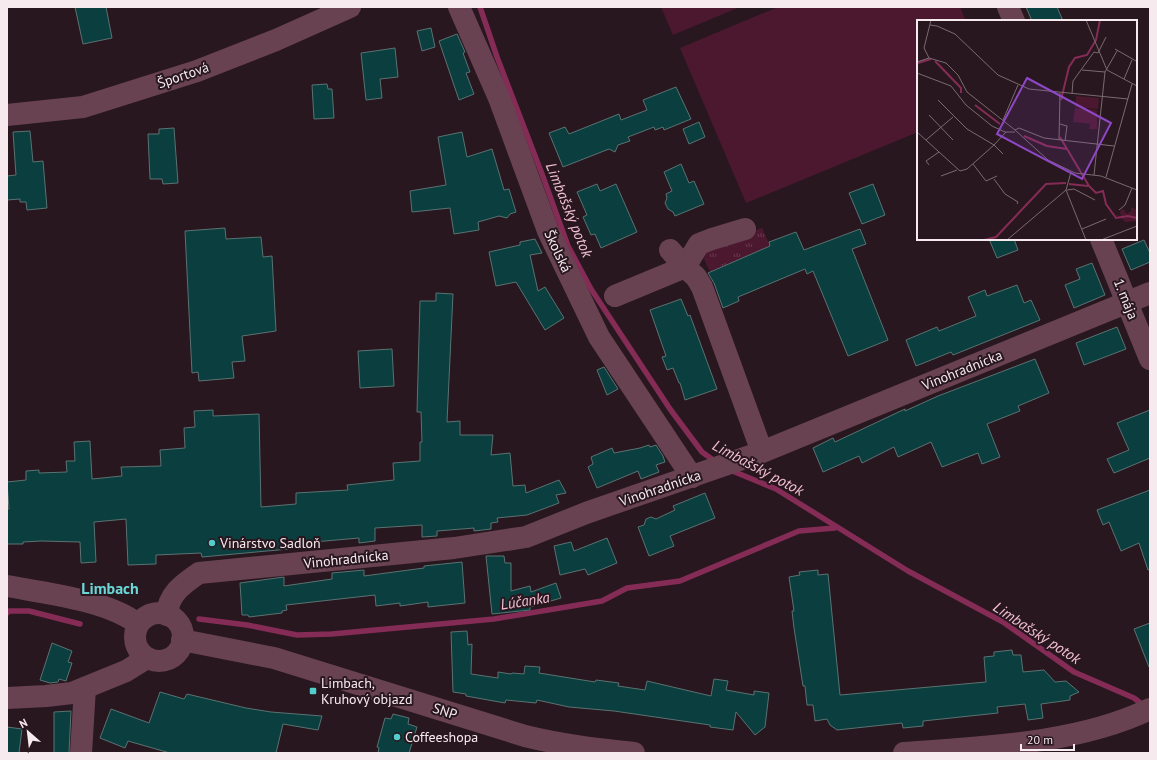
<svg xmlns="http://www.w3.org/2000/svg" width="1157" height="760" font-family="'PT Sans',sans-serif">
  <defs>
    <pattern id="grass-tufts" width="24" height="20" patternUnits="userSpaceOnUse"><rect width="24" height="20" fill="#4c1830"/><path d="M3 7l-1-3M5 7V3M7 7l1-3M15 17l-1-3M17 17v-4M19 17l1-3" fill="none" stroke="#673a4e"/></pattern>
  </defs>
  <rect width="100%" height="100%" fill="#28171e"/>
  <path fill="url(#grass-tufts)" d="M762,228L770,246L710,272L704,259L707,249Z"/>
  <g fill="#4c1830">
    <path d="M661,7H740L673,35Z"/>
    <path d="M778,7H960L966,21H918V132L746,203L680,48Z"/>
  </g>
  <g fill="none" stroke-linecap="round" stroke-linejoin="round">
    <g stroke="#852c56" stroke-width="5.5">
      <path d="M480,7L497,57L542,174L568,246L591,289L670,409L702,452L716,462"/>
      <path d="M730,470L776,489L908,571L1003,622L1074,672L1134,698L1144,706"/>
      <path d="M7,613L9,611H29L80,624"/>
      <path d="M199,619L247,625L297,635L332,634L494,619L602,601L627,588L680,581L799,531L835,528L833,526"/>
    </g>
  </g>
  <g fill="#0b3e3f" stroke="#5a7272">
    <path d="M75,7H106L112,38L83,44Z"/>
    <path d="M1026,7H1057L1063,21H1032Z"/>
    <path d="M431,28L435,47L422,51L417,31Z"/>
    <path d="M457,34L465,52L463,53L470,72L466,73L474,94L459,100L439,41Z"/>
    <path d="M395,48L398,77L380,79L382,98L366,100L361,53Z"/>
    <path d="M327,84L328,89H332L334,118L314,119L312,85Z"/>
    <path d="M676,87L691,119L664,130L663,127L655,130L654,127L628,137L630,141L618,145L615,152L609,149L563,167L549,133L565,127L569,134L619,114L621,120L647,110L643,100Z"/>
    <path d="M699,122L705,137L689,144L683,129Z"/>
    <path d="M174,128L178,183L163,184L162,179H150L148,134H159V129Z"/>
    <path d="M30,131L33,162L43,161L47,208L27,210L26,202H20V199L7,200V176L16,175L13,132Z"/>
    <path d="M462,132L467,157L492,149L504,190L509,189L516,212L510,214L507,218L499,216L478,222L479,230L454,234L450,208L412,212L410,191L446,185L438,137Z"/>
    <path d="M681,164L689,183L694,181L704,204L675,216L673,212L668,209L665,203L667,198L666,194L672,191L664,172Z"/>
    <path d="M597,184L600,191L616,184L637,232L601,248L595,234L591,235L583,217L587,215L577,192Z"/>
    <path d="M873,184L885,215L862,224L849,193Z"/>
    <path d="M225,228L226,239L261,237L263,257L272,256L276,331L242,336L245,361L232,362L234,378L199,381L198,372L192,373L185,231Z"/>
    <path d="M860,229L866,244L852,249L888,340L848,356L813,271L807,274L805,269L738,297L739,301L723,308L714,283L708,273L770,246L769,242L796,232L804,250Z"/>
    <path d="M535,239L542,253L530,255L538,291L545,287L564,318L545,330L516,282L496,286L489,252L520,245V242Z"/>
    <path d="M989,239H1014L1018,250L997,258Z"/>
    <path d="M1144,240L1150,253V262L1131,270L1122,249Z"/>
    <path d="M1092,263L1105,295L1074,308L1065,285L1080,279L1076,269Z"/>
    <path d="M1017,285L1024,303L1031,300L1040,320L953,355L951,352L916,366L906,340L937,327L939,331L976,316L968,297L985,290L987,296Z"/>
    <path d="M436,293L453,294L447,422L460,421V435H493L491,455L510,453L513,486L525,485L526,493L559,480L566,493L556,495L559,503L527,515L497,518L498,522L491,523V529L474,531V528L437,531V536L422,537V525L375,528V541L359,543V538L325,541L289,544V549L202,557L201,553L156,555V564L128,565L126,519L94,522L96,562L81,563L80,542L41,541L23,542V544H7V509H9L7,482L26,480V471L39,470V473L67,472L66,461H75L74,442L90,441L92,479L122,476L121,467L161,466L160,450L185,448L184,428L195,427L194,411L213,410V416L259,414L261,507L296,504V493L348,490L347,485L394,480L393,463L420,461V442H422L421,412H417L420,301H436Z"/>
    <path d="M681,299L688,316L690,315L717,389L685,400L680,383H679L673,368L667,370L662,357L666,356L650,310Z"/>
    <path d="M1117,327L1126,349L1084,365L1076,343Z"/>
    <path d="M392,349L394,386L360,388L358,351Z"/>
    <path d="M1035,359L1049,393L1018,406L1020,411L987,424L1000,457L982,464L978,453L942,467L931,442L898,457L894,447L862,463L859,456L823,472L813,448L833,438L835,442L905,409V411L938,396Z"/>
    <path d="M604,367L618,389L607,395L597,370Z"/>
    <path d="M1150,410V458L1114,473L1107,459L1129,450L1117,423Z"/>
    <path d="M649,445L650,447L656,445L663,456L665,462L656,465L659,472L641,479L638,471L597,488L588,467L593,464L591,457L612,448L614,453L640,448Z"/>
    <path d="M1150,490V569L1148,570L1139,543L1121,551L1109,522L1103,525L1097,510Z"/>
    <path d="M705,493L715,518L670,536L674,546L649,556L638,527L644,525L646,519L651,517L656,519L675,510L673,506Z"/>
    <path d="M607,538L617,563L588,575L585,569L560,575L554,546L571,542L574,551Z"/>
    <path d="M486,556H504L505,563H511V591L530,586L531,592L556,583L561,598L530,607V610L492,614Z"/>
    <path d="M462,562L465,603L428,607V602L400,606V603L376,606L375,595L286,605L287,610L282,611V613L249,617L248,615H242L240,583L284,577V586L332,579V573L364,570V576L424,568V566Z"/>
    <path d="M818,570V575L828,574L840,695L986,682L984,657L994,656V652L1012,650L1013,655H1021L1023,672L1044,670L1055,682L1066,681L1079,692L1070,696V700L1041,704L1043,718L1028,720L1025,704L997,707L998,713L923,721V726L903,728L902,723L837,730L830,725L827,719L815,721L813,705H807L805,686H803L794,628L792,611H794L789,577L800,575L799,572Z"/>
    <path d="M1150,623V667H1149L1134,629Z"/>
    <path d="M467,631L468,645L472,644L471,674L498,678V672L511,674L512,673L524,674L525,666L540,667L539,673L595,682L596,680L619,683L618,686L645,690L647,681L711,696L714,679L728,681L726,690L754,695V691L769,693L765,727L755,735L736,712L733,730L710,727V725L614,711L569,707L537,700L536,703L506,700L505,703L466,696V694L453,692L451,632Z"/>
    <path d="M52,643L72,651L68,662L72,663L66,681L59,679L58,682L50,683L40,680Z"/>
    <path d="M160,692L184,699L187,694L246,708L271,712L322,716L318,730L283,724L276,753H170L128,741L125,748L100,738L111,709L149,723Z"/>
    <path d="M71,711L69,753H54V712Z"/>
    <path d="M393,714L409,718L408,724L417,727L409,753H378L379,748L377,747L385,718L391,719Z"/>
    <path d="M7,727L22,729L19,753H7Z"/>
  </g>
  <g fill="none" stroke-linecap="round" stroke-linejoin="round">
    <g stroke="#694251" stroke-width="22">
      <path d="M459,7L499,98L548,231L599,337L692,477"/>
      <path d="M1008,7L1014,21"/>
      <path d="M7,115L83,107L197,71L276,40L350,7"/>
      <path d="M1101,239L1150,359"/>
      <path d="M670,250L685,267L699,244L712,239L745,229"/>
      <path d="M615,296L685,267L696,277L702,287L762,452"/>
      <path d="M7,586C45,593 107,600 138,624"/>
      <circle cx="159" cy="637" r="24"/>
      <path d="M167,615C168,594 183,584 199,573L454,548L526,537L586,513L762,452L1150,293"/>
      <path d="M182,640L274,658L525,736C561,745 597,749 634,753"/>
      <path d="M7,698L46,696L72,693L126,671L147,658"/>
      <path d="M81,753L85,688"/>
      <path d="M904,753C984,747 1077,744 1150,709"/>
    </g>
  </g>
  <g fill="#52cdcd" stroke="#28171e" stroke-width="1.5">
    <circle cx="212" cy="543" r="4"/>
    <rect x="309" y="687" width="8" height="8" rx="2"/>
    <circle cx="397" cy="737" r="4"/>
  </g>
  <g text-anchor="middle" stroke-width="4" stroke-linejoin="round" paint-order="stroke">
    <g font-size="14" fill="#f7eaee" stroke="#28171e">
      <text transform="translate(183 75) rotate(-19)" y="5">Športová</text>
      <text transform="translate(558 251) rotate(65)" y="5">Školská</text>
      <text transform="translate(1126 299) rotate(68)" y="5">1. mája</text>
      <text transform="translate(962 370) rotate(-22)" y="5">Vinohradnícka</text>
      <text transform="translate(660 488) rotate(-19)" y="5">Vinohradnícka</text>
      <text transform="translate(346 559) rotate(-6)" y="5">Vinohradnícka</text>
      <text transform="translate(445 711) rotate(18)" y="5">SNP</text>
    </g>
    <g font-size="14" fill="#f7eaee" stroke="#28171e" text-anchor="start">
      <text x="220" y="548">Vinárstvo Sadloň</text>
      <text x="321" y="688">Limbach,<tspan x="321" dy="16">Kruhový objazd</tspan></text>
      <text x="405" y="742">Coffeeshopa</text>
    </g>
    <g font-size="15" font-style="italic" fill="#f4c0d3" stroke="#28171e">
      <text transform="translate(569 210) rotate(68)" y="5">Limbašský potok</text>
      <text transform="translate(758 468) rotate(28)" y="5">Limbašský potok</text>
      <text transform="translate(525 601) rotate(-9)" y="5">Lúčanka</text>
      <text transform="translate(1037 633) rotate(33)" y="5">Limbašský potok</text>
    </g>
    <g font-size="16" font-weight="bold" fill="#6ad6d7" stroke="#28171e">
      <text x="110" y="594">Limbach</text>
    </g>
  </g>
  <g transform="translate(917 20)">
    <rect width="220" height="220" fill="#28171e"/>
    <path d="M214,187L220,190V201L209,202L196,193L204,197L203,191L206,189L210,194L214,191Z" fill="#4c1830"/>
    <path d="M159,76L182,78L181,89L158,87ZM158,88L180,90V109H172L173,104H176L156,102Z" fill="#4c1830"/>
    <path fill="none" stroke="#852c56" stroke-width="2" d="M18,41L44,68V73M1,43L14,39M144,80L152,47L158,38L170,35L179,20L183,0M58,85L83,104M107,116L130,126L150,129M143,117L172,166L179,173L186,171L189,184L199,198L211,196L220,198M152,164L171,166M67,220L79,217L129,164L149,163"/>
    <path fill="none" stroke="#7b6b71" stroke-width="1" d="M169,0L190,50L220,66M13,5L20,6L38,14L81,55L112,69L211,79M198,29L219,41M12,38L7,28L14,0M0,42L12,38L29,43L41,55L50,72L98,110L131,140L158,153L184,156L220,170M165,50L188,52M0,53L34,66L49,85L75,106L88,112H98M207,59L215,40M155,74L156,61L177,32L181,33L189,17M12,95L36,120M86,100L101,65M143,104L150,106L148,121M98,110L102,108L127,118L197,126M0,112L43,151L50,149L77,125L50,109L21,80M9,120L36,97M142,120L143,73M86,134L77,125L89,112M56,144L69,161L80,156M12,145L9,141L22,132M177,155L188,52L200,31M24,156L40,150M189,157L215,64M77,159L88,174L101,182L100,184M149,170L169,220M150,170L157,169L178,180M202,190L208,185L215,168M165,209L189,199M90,220L149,170L154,152M184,220L220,206"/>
    <path fill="#8e48c6" fill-opacity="0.15" stroke="#8e48c6" stroke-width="2" d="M110,58L194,103L165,159L80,114Z"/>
    <rect width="220" height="220" fill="none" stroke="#f7eaee" stroke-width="2"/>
  </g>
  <rect width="1157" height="760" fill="none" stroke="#f7eaee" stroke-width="16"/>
  <g transform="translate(28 732) rotate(332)" stroke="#28171e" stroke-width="3" paint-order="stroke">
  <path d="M0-3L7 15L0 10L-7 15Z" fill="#f7eaee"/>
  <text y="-6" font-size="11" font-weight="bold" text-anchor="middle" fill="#f7eaee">N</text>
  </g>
  <path d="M1021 744v6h53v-6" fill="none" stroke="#f7eaee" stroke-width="2"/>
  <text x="1027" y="744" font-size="12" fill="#f7eaee" stroke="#28171e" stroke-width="3" paint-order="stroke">20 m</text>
</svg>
